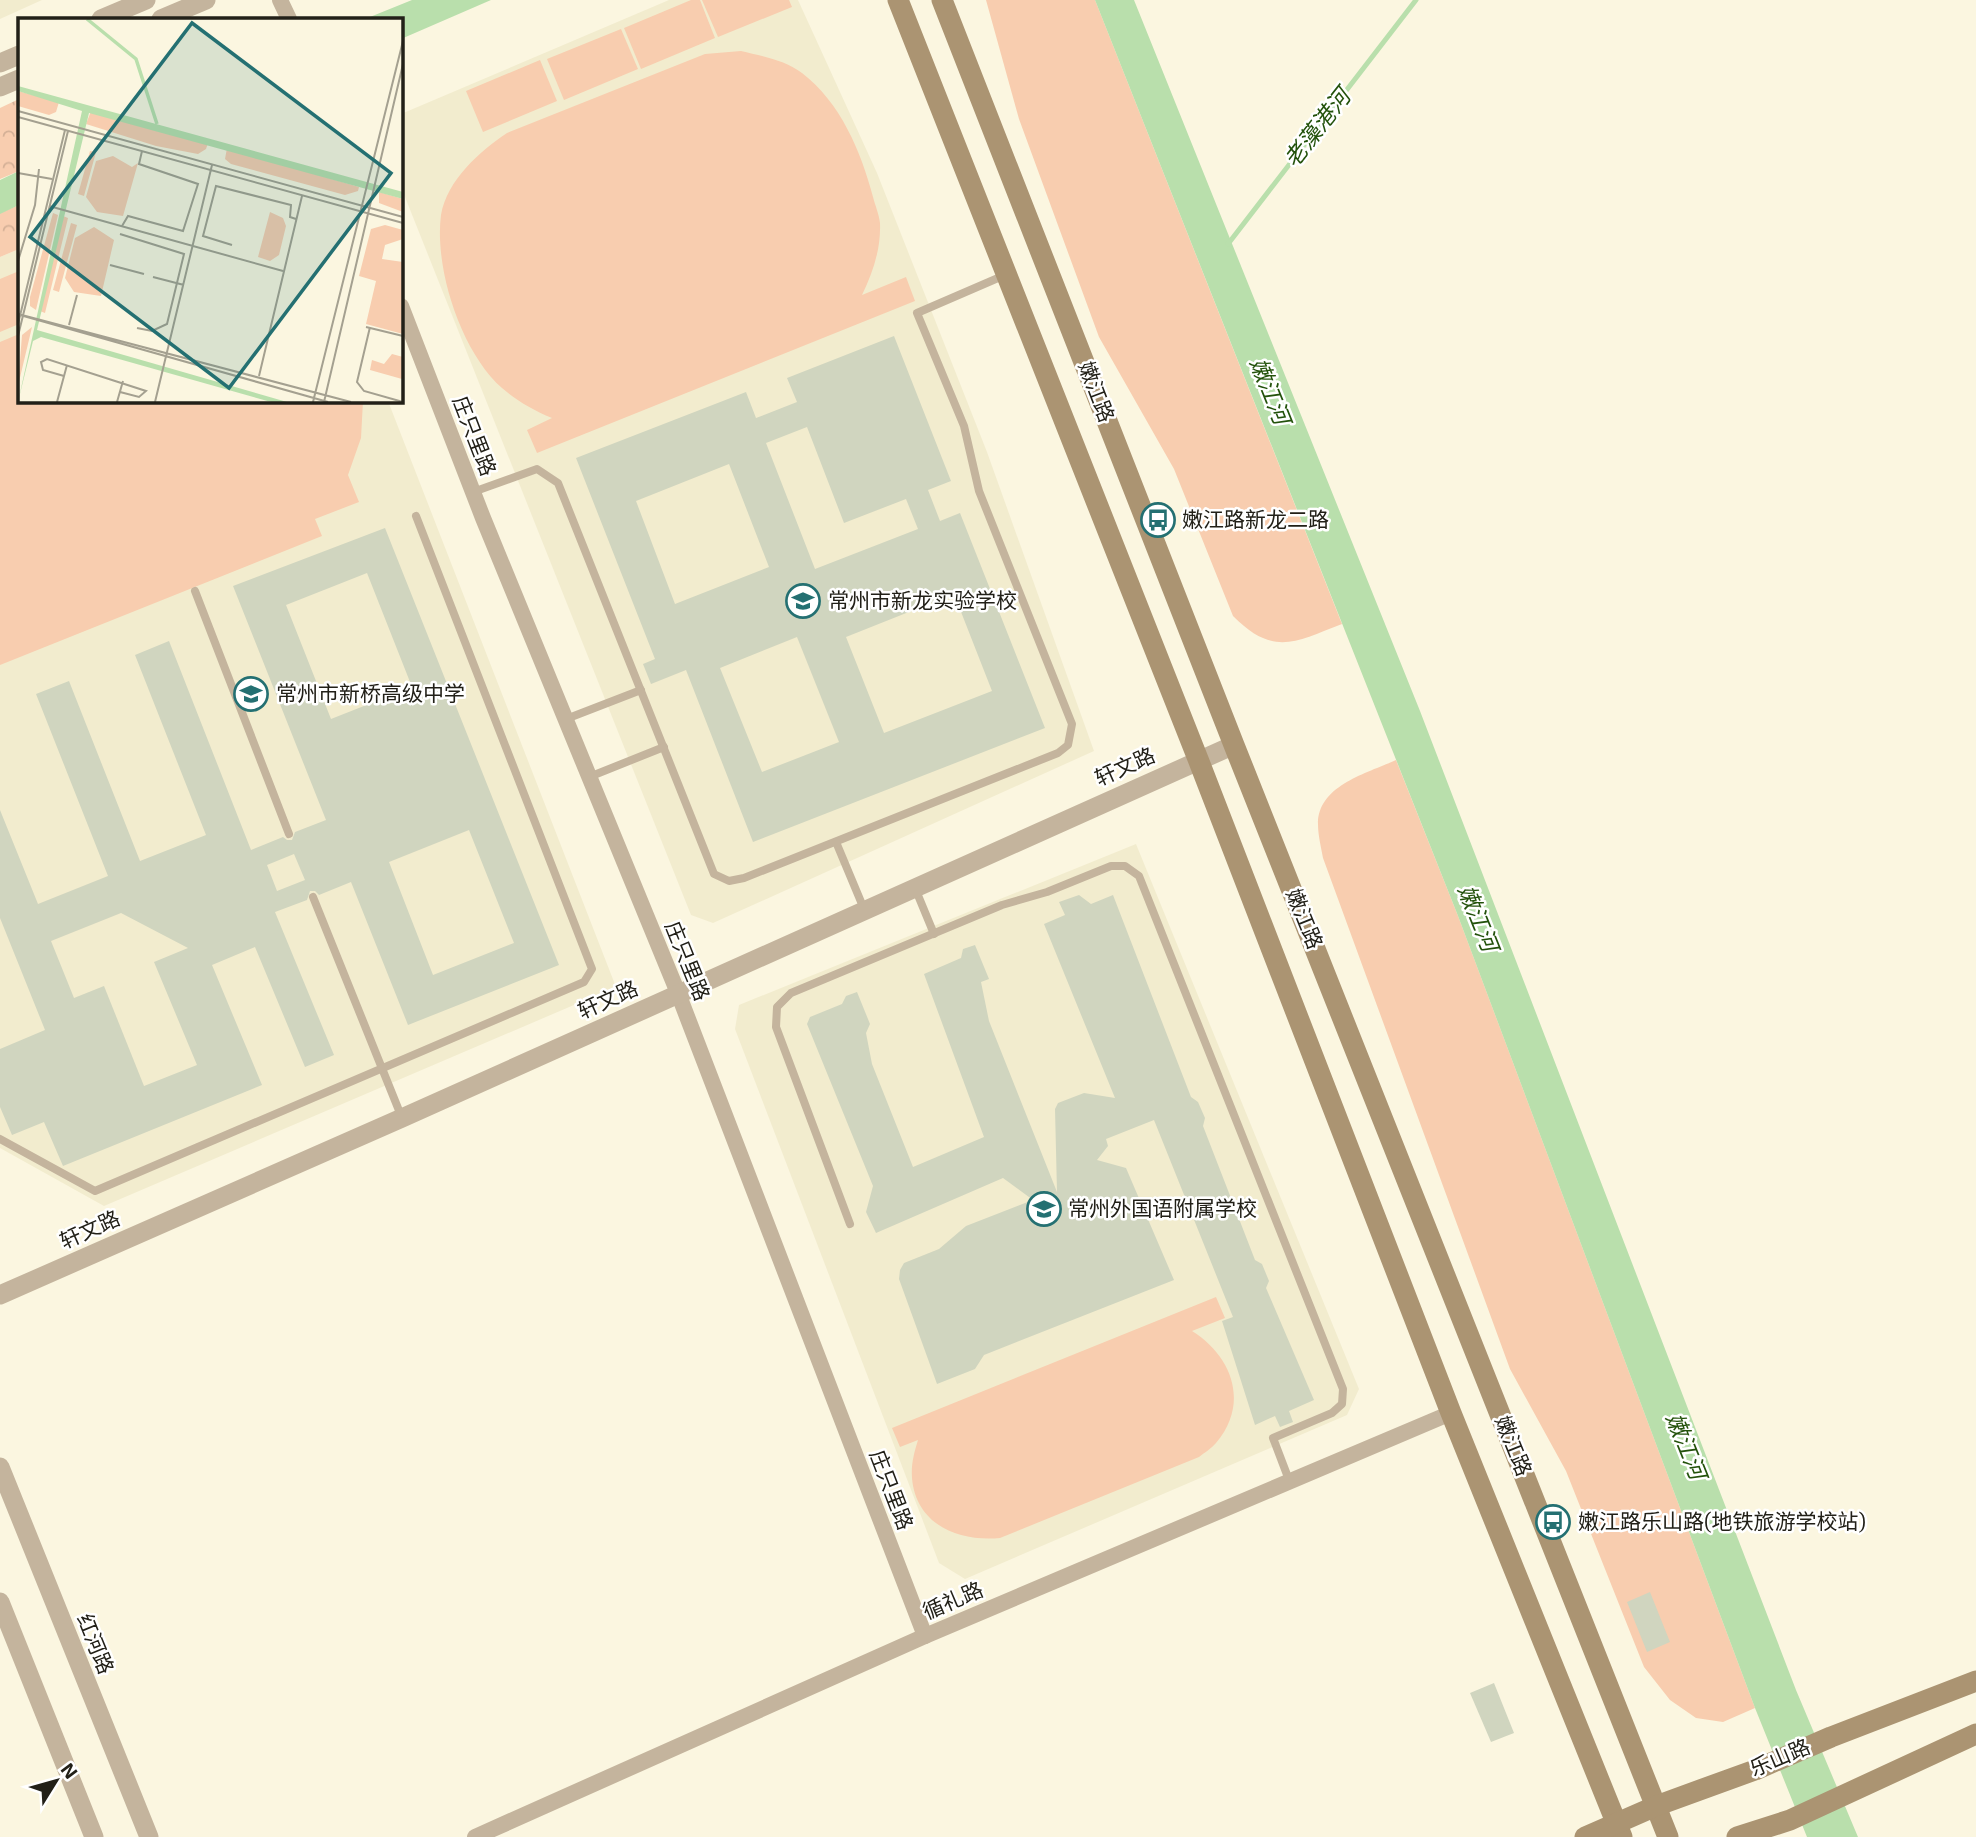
<svg xmlns="http://www.w3.org/2000/svg" width="1976" height="1837" font-family="'Exo 2','Noto Sans SC',sans-serif">
  <defs>
    <pattern id="forest-crowns" width="20" height="18" patternUnits="userSpaceOnUse" patternTransform="scale(1.75)"><rect width="20" height="18" fill="#f8cdaf"/><path d="M2 6a3 3 0 1 1 6 0M12 15a3 3 0 1 1 6 0" fill="none" stroke="#d4b096"/></pattern>
  </defs>
  <rect width="100%" height="100%" fill="#fbf6e0"/>
  <g fill="#f2ecce">
    <path d="M0,0H42L0,19Z"/>
    <path d="M669,0H798L877,173L987,452L1094,751L713,923L691,915L401,187V114Z"/>
    <path d="M19,249V401H388L616,987L104,1206L0,1148V257Z"/>
    <path d="M1136,844L1359,1389L1347,1415L965,1579L939,1563L735,1029L739,1005Z"/>
  </g>
  <g fill="#f8cdaf">
    <path d="M691,0H700L715,38L641,69L624,28Z"/>
    <path d="M702,0H789L792,7L718,37Z"/>
    <path d="M986,0H1095L1342,624C1295,642 1274,657 1233,616L1174,469L1099,337L1019,119Z"/>
    <path d="M621,29L638,69L564,100L547,59Z"/>
    <path d="M741,51C761,56 785,60 802,73C840,102 861,151 873,197C875,205 879,214 880,223C881,249 873,272 862,295L906,277L915,301L537,453L527,430L552,418C533,410 517,401 502,388C461,352 434,268 441,215C447,180 480,151 507,133L705,54Z"/>
    <path d="M540,60L557,101L483,132L466,91Z"/>
    <path d="M19,271V324L0,332V279Z"/>
    <path d="M19,334V401H363L361,438L348,475L359,502L315,519L322,536L0,665V342Z"/>
    <path d="M1396,760L1458,916L1755,1708L1723,1722L1696,1718L1670,1700L1644,1667L1566,1471L1510,1369L1323,858C1321,847 1318,835 1318,824C1318,785 1368,773 1396,760Z"/>
    <path d="M1216,1297L1225,1318L1192,1331C1232,1356 1250,1403 1216,1443C1212,1448 1204,1453 1199,1457L1000,1538C959,1542 916,1525 912,1478C911,1464 914,1453 918,1440L900,1447L892,1428Z"/>
  </g>
  <g fill="url(#forest-crowns)">
    <path d="M19,99V171L0,179V108Z"/>
    <path d="M19,205V249L0,257V213Z"/>
  </g>
  <g fill="#b9dfac">
    <path d="M412,0H491L401,39V19H365Z"/>
    <path d="M1095,0H1134L1420,711L1796,1690L1858,1837H1807L1755,1708L1458,916Z"/>
    <path d="M19,171V205L0,214V180Z"/>
  </g>
  <g fill="none" stroke-linecap="round" stroke-linejoin="round">
    <path stroke="#b9dfac" stroke-width="5" d="M1228,244L1416,0"/>
  </g>
  <g fill="#d0d5bf" fill-rule="evenodd">
    <path d="M894,336L951,481L928,490L940,521L960,513L1045,728L753,842L686,670L651,684L643,664L655,659L576,458L746,392L756,418L797,402L787,378ZM807,427L844,523L906,499L918,529L815,569L766,443ZM729,464L769,567L675,604L636,501ZM954,594L992,691L884,733L846,637ZM797,637L839,742L762,772L720,668Z"/>
    <path d="M385,528L559,965L408,1025L351,882L319,895L315,891H310L307,900L275,912L334,1055L305,1067L255,947L212,965L262,1085L63,1166L44,1122L12,1135L0,1107V1049L45,1030L0,918V810L38,904L108,876L36,694L69,681L140,861L206,835L135,655L169,641L251,850L283,837L287,840H292L295,832L326,820L233,586ZM367,573L412,687L331,719L286,605ZM469,830L514,943L433,975L389,862ZM294,854L305,880L277,891L267,865ZM121,913L188,948L154,962L197,1065L144,1086L104,986L74,998L51,941Z"/>
    <path d="M1079,895L1091,904L1113,895L1191,1097L1198,1102L1205,1118L1203,1126L1255,1260L1262,1264L1269,1281L1266,1288L1314,1400L1289,1411L1293,1422L1280,1427L1275,1416L1255,1425L1222,1321L1233,1317L1154,1120L1106,1139L1108,1146L1097,1160L1126,1168L1174,1280L984,1355L975,1369L937,1384L899,1279L900,1270L904,1263L939,1249L966,1226L1033,1200L1003,1178L876,1233L866,1212L873,1186L807,1024L810,1017L842,1004L846,996L857,992L870,1024L866,1033L872,1064L913,1167L984,1137L924,974L961,958L963,949L975,945L989,979L981,982L989,1021L1057,1192L1055,1109L1058,1103L1084,1093L1115,1098L1044,924L1065,915L1059,902Z"/>
    <path d="M1650,1592L1670,1642L1647,1652L1627,1602Z"/>
    <path d="M1494,1683L1514,1733L1491,1742L1470,1693Z"/>
  </g>
  <g fill="none" stroke-linecap="round" stroke-linejoin="round">
    <g stroke="#c4b49d" stroke-width="8">
      <path d="M473,492L537,469L558,483L714,874L729,881L744,878L1058,753L1068,745L1072,724L979,491L964,426L917,313L1005,275"/>
      <path d="M195,591L289,834"/>
      <path d="M566,719L641,690"/>
      <path d="M589,777L664,747"/>
      <path d="M836,842L864,909"/>
      <path d="M915,888L934,934"/>
      <path d="M313,897L402,1118"/>
      <path d="M0,1139L95,1191L584,982L592,969L416,516"/>
      <path d="M850,1224L776,1027L777,1007L791,993L1002,905L1047,892L1111,866H1125L1139,876L1343,1389L1342,1404L1332,1413L1273,1438L1289,1480"/>
    </g>
    <g stroke="#c4b49d" stroke-width="16">
      <path d="M280,0L289,19"/>
      <path d="M401,306L483,518L678,993L925,1636"/>
      <path d="M475,1837L925,1636L1451,1413"/>
    </g>
    <g stroke="#c4b49d" stroke-width="19">
      <path d="M101,19L146,0"/>
      <path d="M161,19L206,0"/>
      <path d="M0,63L19,55"/>
      <path d="M0,87L19,79"/>
      <path d="M0,1295L402,1118L1234,745"/>
      <path d="M0,1467L149,1837"/>
      <path d="M0,1602L94,1837"/>
    </g>
    <g stroke="#ab9472" stroke-width="21">
      <path d="M898,0L1198,759L1451,1413L1622,1837"/>
      <path d="M942,0L1234,745L1668,1837"/>
      <path d="M1585,1837L1656,1806L1755,1770L1831,1737L1976,1681"/>
      <path d="M1737,1837L1790,1820L1976,1734"/>
    </g>
  </g>
  <defs>
    <g id="bus-ring" transform="scale(1.75)"><circle r="9.5" fill="#fff" stroke="#247072" stroke-width="1.5"/><path d="M-5-6H5V4H4V6H2V4H-2V6H-4V4H-5ZM-3.5-4V0h7V-4ZM-3.5 1.2v1.5H-2V1.2ZM2 1.2v1.5H3.5V1.2Z" fill="#247072"/></g>
    <g id="school-ring" transform="scale(1.75)"><circle r="9.5" fill="#fff" stroke="#247072" stroke-width="1.5"/><path d="M0-5L7-2L0 1L-7-2ZM-4 1L0 2.5L4 1V4Q0 6-4 4Z" fill="#247072"/></g>
  </defs>
  <g fill-rule="evenodd">
    <use href="#bus-ring" x="1158" y="520"/>
    <use href="#school-ring" x="803" y="601"/>
    <use href="#school-ring" x="251" y="694"/>
    <use href="#school-ring" x="1044" y="1209"/>
    <use href="#bus-ring" x="1553" y="1522"/>
  </g>
  <g text-anchor="middle" stroke-width="5" stroke-linejoin="round" paint-order="stroke">
    <g font-size="21" fill="#222018" stroke="#fff">
      <text transform="translate(1096 392) rotate(69)" y="7">嫩江路</text>
      <text transform="translate(474 436) rotate(69)" y="7">庄只里路</text>
      <text transform="translate(1125 767) rotate(-24)" y="7">轩文路</text>
      <text transform="translate(1304 919) rotate(68)" y="7">嫩江路</text>
      <text transform="translate(687 961) rotate(68)" y="7">庄只里路</text>
      <text transform="translate(608 1000) rotate(-24)" y="7">轩文路</text>
      <text transform="translate(90 1230) rotate(-24)" y="7">轩文路</text>
      <text transform="translate(1513 1446) rotate(68)" y="7">嫩江路</text>
      <text transform="translate(891 1490) rotate(69)" y="7">庄只里路</text>
      <text transform="translate(953 1601) rotate(-23)" y="7">循礼路</text>
      <text transform="translate(95 1644) rotate(68)" y="7">红河路</text>
      <text transform="translate(1780 1758) rotate(-23)" y="7">乐山路</text>
    </g>
    <g font-size="21" fill="#222018" stroke="#fff" text-anchor="start">
      <text x="1182" y="527">嫩江路新龙二路</text>
      <text x="828" y="608">常州市新龙实验学校</text>
      <text x="276" y="701">常州市新桥高级中学</text>
      <text x="1068" y="1216">常州外国语附属学校</text>
      <text x="1578" y="1529">嫩江路乐山路(地铁旅游学校站)</text>
    </g>
    <g font-size="23" font-style="italic" fill="#23520b" stroke="#fff">
      <text transform="translate(1317 128) rotate(-52)" y="8">老藻港河</text>
      <text transform="translate(1270 391) rotate(68)" y="8">嫩江河</text>
      <text transform="translate(1478 918) rotate(68)" y="8">嫩江河</text>
      <text transform="translate(1686 1446) rotate(68)" y="8">嫩江河</text>
    </g>
  </g>
  <g transform="translate(18 18)">
    <rect width="385" height="385" fill="#fbf6e0"/>
    <path d="M0,73L41,84L38,94L31,97L0,88ZM73,93L190,125L188,131L180,136L138,128L68,106ZM209,130L341,169L340,173L327,177L213,146L207,141ZM72,133L78,134L66,178L60,176ZM95,138L114,149L120,145L105,198L79,194L68,179L78,143ZM361,174L385,181V194L361,185ZM252,194L265,200L268,208L261,237L252,243L240,239ZM53,205L59,207L41,274L35,272ZM367,207L385,212V221L367,227L364,241L385,244V316L348,306L358,263L341,258L353,211ZM76,209L96,222L83,278L56,274L47,260L57,220Z" fill="#f8cdaf"/>
    <path d="M35,195L40,197L18,292L12,288V279ZM45,198L50,200L27,295L22,293ZM14,309L0,368L4,317ZM374,336L385,339L384,361L352,352L354,342L366,346Z" fill="#f8cdaf"/>
    <path d="M0,68L385,174V181L71,95L19,312L269,384H253L23,319L15,323L0,384L64,93L0,73Z" fill="#b9dfac"/>
    <path fill="none" stroke="#b9dfac" stroke-width="3.5" d="M69,1L118,41L139,106"/>
    <path fill="none" stroke="#a4a090" stroke-width="2" d="M0,93L385,199M0,99L385,205M0,155L34,161M31,188L265,253M104,208L110,198L165,213L180,166L121,146L124,133M102,216L166,236L149,306L134,313L119,310M214,227L185,218L198,168L273,187L272,199L278,201M0,243L17,187L21,151M92,247L126,256M135,259L166,267M0,296L333,384M2,297L310,384M0,306L47,112M51,307L59,277M348,309L385,318M352,309L339,364L346,373L385,384M0,318L50,113M46,358L25,352L23,344L29,341L128,373L121,379L102,374M241,358L284,178M39,384L49,347M99,384L105,363M137,384L194,147M295,384L385,23M306,384L385,46"/>
    <path fill="#247072" fill-opacity="0.15" stroke="#247072" stroke-width="3.5" d="M174,5L373,155L211,370L12,219Z"/>
    <rect width="385" height="385" fill="none" stroke="#222018" stroke-width="3.5"/>
  </g>
  <g transform="translate(56 1781) rotate(53)" stroke="#ffffff" stroke-width="5" paint-order="stroke">
  <path d="M0-5L12 26L0 18L-12 26Z" fill="#222018"/>
  <text y="-10" font-size="19" font-weight="bold" text-anchor="middle" fill="#222018">N</text>
  </g>
</svg>
